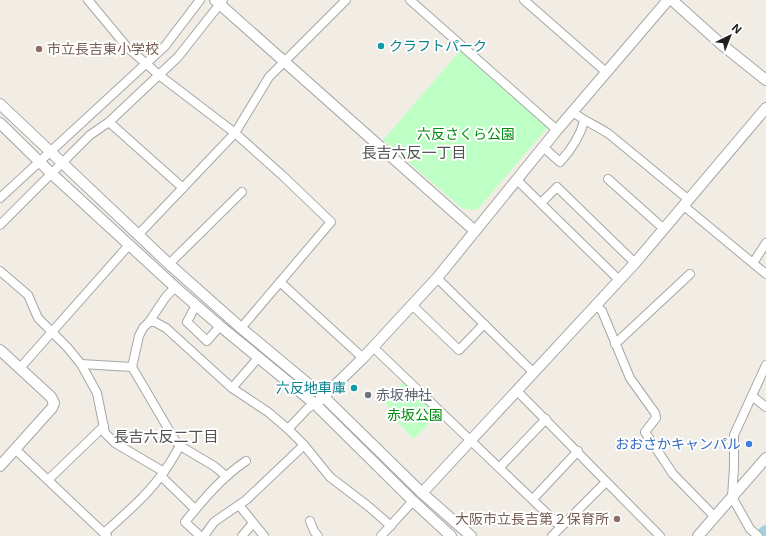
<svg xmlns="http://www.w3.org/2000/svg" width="766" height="536" font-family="Inter,'Noto Sans JP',sans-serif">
  <rect width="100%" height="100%" fill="#f1ede5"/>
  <g fill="#beffc5">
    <path d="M460,51L548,127L477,210L463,209L383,140Z"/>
    <path d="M404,382L438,414L414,439L397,422L400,419L384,402Z"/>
  </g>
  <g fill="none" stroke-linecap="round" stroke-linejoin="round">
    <path stroke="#a1d2e3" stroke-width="14" d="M762,536L766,532"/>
    <g stroke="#a6a6a6" stroke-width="10">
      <g id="minor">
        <path d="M88,0L127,47L159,75L235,133L283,176L331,222L241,328"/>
        <path d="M410,0L557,130"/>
        <path d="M524,0L606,72"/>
        <path d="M573,112C584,121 597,126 609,134L689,200"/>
        <path d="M109,122L183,188"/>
        <path d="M543,147L560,162C571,150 580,137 584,121"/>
        <path d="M608,179L664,229"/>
        <path d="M517,180L619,280"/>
        <path d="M0,198L165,46L200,0"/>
        <path d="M541,203L557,187L635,263"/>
        <path d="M684,206L766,274"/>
        <path d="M0,225L90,135L109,122L178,57L223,0"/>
        <path d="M138,235L235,133L269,77L346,0"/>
        <path d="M753,263L766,243"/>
        <path d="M169,264L242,192"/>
        <path d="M0,271L28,295L38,318L67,347L81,364L97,393L105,433L115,443L164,472"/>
        <path d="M437,278L534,373"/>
        <path d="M280,282L363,358"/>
        <path d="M175,287L165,298L149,322L143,328L139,336L132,367L176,442L182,447L214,466L226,476"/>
        <path d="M196,305L187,322L207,341L220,326"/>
        <path d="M412,305L459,350L484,324"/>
        <path d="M596,305L602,311L630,378L655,413L656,418L645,432L673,474L714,516"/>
        <path d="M149,322H155L166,328L232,388L268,412L288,429L304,445L330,477L368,506L391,526"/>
        <path d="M615,344L690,274"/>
        <path d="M373,347L561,527"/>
        <path d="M81,364L132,367"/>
        <path d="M20,368L129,245"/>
        <path d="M232,388L258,358"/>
        <path d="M517,391C565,439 612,488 660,536"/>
        <path d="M752,396L766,407"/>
        <path d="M288,429L308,408L315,404"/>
        <path d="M15,449L107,536"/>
        <path d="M500,467L546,419"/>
        <path d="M161,476L195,509"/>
        <path d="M48,480L104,426"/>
        <path d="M533,499L578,451"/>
        <path d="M239,505L264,536"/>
        <path d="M310,521L314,531L318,536"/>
        <path d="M104,533C126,513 149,494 165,470C171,462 175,454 180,446"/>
        <path d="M200,536L185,522C203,500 222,477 246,461"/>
        <path d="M204,536L214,522L246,500L304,445"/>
        <path d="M242,536L253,523"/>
        <path d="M381,536L413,501"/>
        <path d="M552,536L606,482"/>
        <path d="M758,536L750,529L732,497L734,467V435L766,365"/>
      </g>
    </g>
    <g stroke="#a6a6a6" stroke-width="12">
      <g id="tertiary">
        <path d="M215,0L475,231"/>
        <path d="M672,0L721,44L766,80"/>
        <path d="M0,104L169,264L241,328L324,397L422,493L471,536"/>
        <path d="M0,123L52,174L175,287L220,326L315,404L413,501L451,536"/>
        <path d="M0,350L51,397L54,403L52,408L0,466"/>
        <path d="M319,401L363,358L437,278L557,130L668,0"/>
        <path d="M422,493L635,263L766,108"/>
        <path d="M698,536L766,458"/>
      </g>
    </g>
    <use href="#minor" stroke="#fff" stroke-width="8"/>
    <use href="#tertiary" stroke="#fff" stroke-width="10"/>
  </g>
  <g fill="#0f9aa8" stroke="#fff" stroke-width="1.5">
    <circle cx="381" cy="46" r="4"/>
    <circle cx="354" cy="388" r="4"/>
  </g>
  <g fill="#8d6e63" stroke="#fff" stroke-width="1.5">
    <circle cx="39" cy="49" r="4"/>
    <circle cx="617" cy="519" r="4"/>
  </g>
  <circle fill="#6b7280" stroke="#fff" stroke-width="1.5" cx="368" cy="395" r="4"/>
  <circle fill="#3f7fe0" stroke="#fff" stroke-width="1.5" cx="749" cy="444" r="4"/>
  <g text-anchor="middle" stroke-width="4" stroke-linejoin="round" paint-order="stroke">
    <g font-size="14" fill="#0d838f" stroke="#fff" text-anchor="start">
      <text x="389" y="51">クラフトパーク</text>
      <text x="346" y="393" text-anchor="end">六反地車庫</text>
    </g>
    <g font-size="14" fill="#785e54" stroke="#fff" text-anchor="start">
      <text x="47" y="54">市立長吉東小学校</text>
      <text x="609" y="524" text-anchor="end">大阪市立長吉第２保育所</text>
    </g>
    <g font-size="14" fill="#008a0f" stroke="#fff">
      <text x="466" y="139">六反さくら公園</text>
      <text x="415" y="420">赤坂公園</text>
    </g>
    <g font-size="14" fill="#5b616d" stroke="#fff" text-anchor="start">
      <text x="376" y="400">赤坂神社</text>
    </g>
    <g font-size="14" fill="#366cbe" stroke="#fff" text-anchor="end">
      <text x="741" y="449">おおさかキャンパル</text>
    </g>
    <g font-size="15" fill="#525252" stroke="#fff">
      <text x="414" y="158">長吉六反一丁目</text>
      <text x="166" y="442">長吉六反二丁目</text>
    </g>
  </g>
  <g transform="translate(730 36) rotate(43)" stroke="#ffffff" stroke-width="3" paint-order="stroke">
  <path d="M0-3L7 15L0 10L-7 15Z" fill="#1f1f1f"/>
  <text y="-6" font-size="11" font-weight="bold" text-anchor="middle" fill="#1f1f1f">N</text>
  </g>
</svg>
